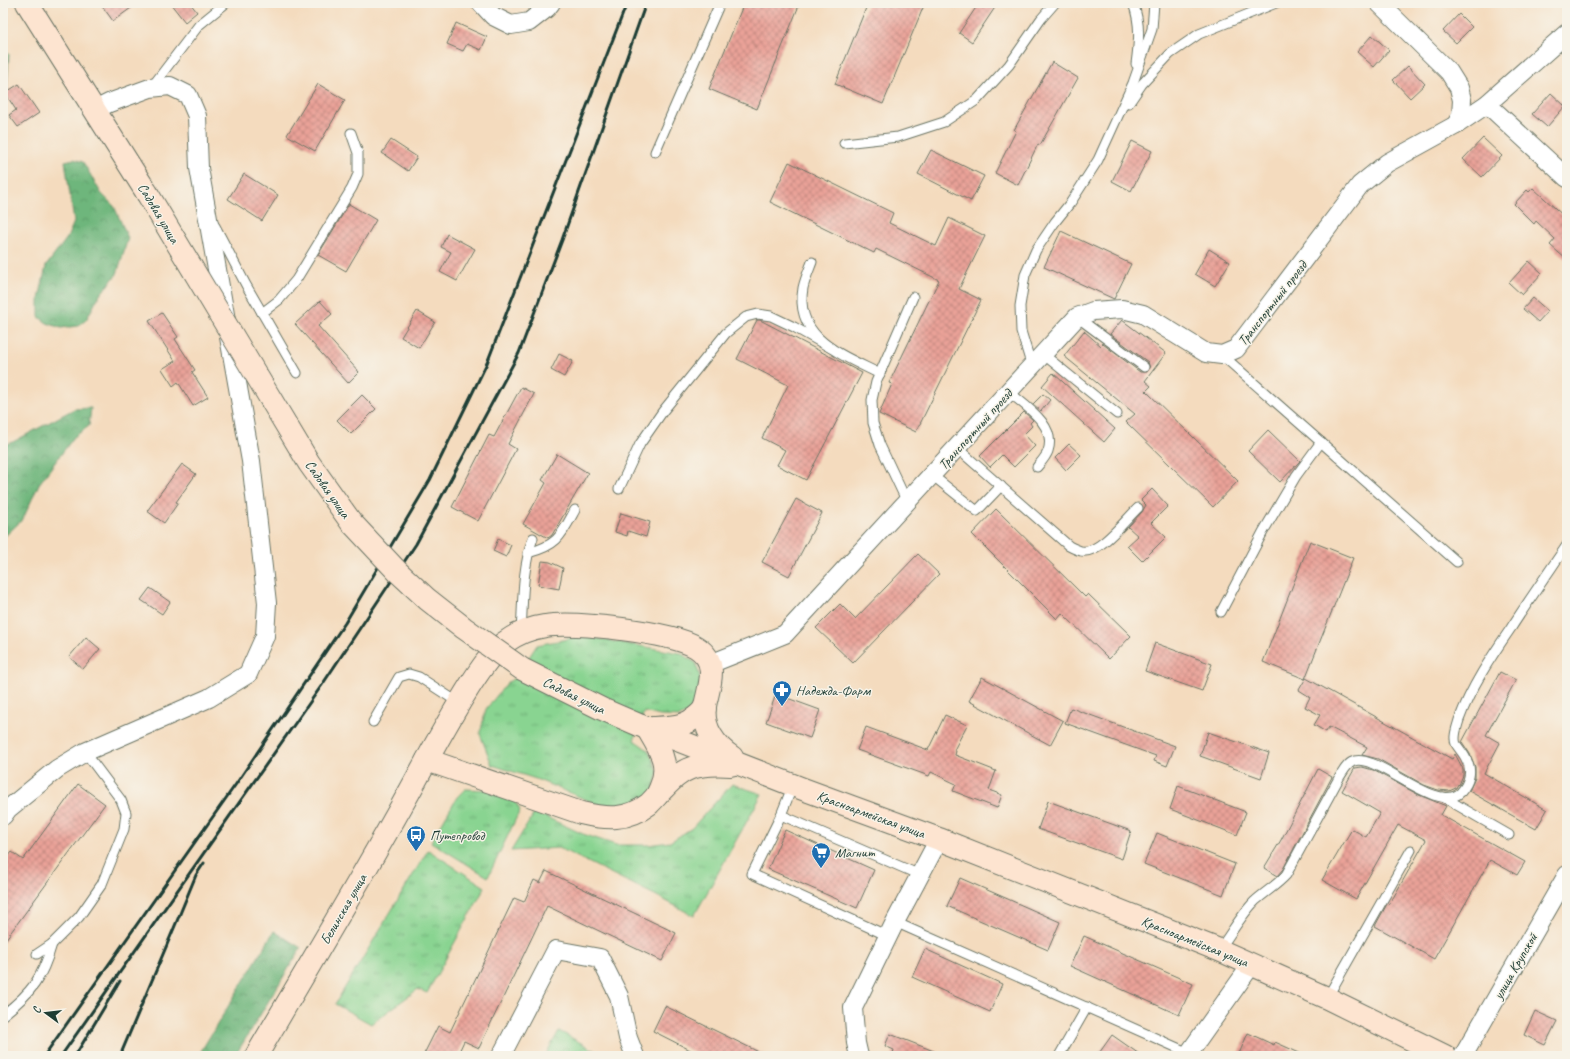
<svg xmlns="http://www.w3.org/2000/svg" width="1570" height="1059" font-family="Caveat,sans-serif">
  <defs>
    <pattern id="grass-tufts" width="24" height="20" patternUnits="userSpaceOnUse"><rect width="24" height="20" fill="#89d491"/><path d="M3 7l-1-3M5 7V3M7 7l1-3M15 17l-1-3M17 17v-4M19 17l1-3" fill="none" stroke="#6fad77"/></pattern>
    <pattern id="forest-crowns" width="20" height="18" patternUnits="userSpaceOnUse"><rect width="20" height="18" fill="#6eb67b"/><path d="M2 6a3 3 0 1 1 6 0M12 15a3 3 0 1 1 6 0" fill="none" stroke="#5a9566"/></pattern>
    <pattern id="park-crowns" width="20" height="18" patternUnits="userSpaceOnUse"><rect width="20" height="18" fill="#89d491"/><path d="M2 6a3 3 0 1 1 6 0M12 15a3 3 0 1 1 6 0" fill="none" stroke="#6fad77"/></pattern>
    <pattern id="building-cross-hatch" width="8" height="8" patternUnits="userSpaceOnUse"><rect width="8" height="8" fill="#eaa298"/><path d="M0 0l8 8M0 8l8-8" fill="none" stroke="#bd857d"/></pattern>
  </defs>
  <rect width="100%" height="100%" fill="#f7f3e8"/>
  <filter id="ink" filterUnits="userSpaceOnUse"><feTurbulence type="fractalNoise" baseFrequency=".025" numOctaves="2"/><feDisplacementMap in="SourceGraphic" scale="8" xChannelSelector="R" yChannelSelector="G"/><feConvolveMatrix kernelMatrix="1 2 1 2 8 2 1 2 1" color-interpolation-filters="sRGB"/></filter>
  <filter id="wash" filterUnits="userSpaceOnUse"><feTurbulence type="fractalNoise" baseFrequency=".012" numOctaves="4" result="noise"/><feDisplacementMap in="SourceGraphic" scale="16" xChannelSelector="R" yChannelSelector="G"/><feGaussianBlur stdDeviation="0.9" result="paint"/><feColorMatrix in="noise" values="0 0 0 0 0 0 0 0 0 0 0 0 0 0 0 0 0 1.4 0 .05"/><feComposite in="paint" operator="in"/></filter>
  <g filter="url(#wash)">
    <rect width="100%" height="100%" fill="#f4dbbe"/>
    <g fill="url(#grass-tufts)" stroke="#548862">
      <path d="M583,636L680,653L696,663L702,685L692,710L680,717L660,716L644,712L634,740L648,750L658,771L653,792L630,807L609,809L536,779L492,765L480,734L486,709L507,683L516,677L537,645Z"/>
      <path d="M732,784L762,794L694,916L657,896L559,848L511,851L535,812L583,834L616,845H649L670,842L692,828Z"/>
      <path d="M465,789L490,790L514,800L520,810L488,877L431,842L457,797Z"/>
      <path d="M428,850L485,887L427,993L418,989L371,1024L335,1004Z"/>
    </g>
    <g fill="url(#forest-crowns)" stroke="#467a58">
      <path d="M3,51L9,54L7,89L3,93Z"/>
      <path d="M74,159L83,162L101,193L114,206L128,238L117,274L99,296L86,320L78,326L61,328L47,323L39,317V299L46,266L67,238L74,222L65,161Z"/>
      <path d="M91,408L89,426L74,437L39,484L23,519L3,538V445L13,442L74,409Z"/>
      <path d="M274,931L301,948L235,1056H198Z"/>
    </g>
    <path fill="url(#park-crowns)" stroke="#548862" d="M559,1031L605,1056H545Z"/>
    <g id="blocks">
      <g fill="url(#building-cross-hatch)">
        <path d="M100,3H138L113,21Z"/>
        <path d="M170,3H190L197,12L185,22Z"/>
        <path d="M744,3H800L757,109L709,89Z"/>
        <path d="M868,3H925L883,104L835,84Z"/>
        <path d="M979,3H998L972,42L959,33Z"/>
        <path d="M1459,14L1472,27L1456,43L1443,31Z"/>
        <path d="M456,23L487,37L481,50L467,44L463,51L447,44Z"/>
        <path d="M1372,35L1389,50L1374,67L1357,52Z"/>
        <path d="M1052,62L1078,78L1040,145L1038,144L1018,185L995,173L1016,131L1014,130Z"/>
        <path d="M1408,66L1425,84L1410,98L1393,80Z"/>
        <path d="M19,84L39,113L18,127L9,115L16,110L5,93Z"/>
        <path d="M318,84L345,100L315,151L287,135Z"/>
        <path d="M1551,93L1565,106L1547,127L1532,114Z"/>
        <path d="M1483,138L1502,156L1482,177L1463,159Z"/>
        <path d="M391,140L417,157L408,171L382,153Z"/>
        <path d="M1132,141L1152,151L1131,191L1112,181Z"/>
        <path d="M931,150L984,176L971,201L918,174Z"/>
        <path d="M789,162L893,213L889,223L936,246L949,218L985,236L959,289L981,300L916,432L879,414L892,384L889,383L939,280L876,249L874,253L770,202Z"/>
        <path d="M244,174L278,195L262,221L228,199Z"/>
        <path d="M1533,188L1567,219V260L1550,245L1555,239L1536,221L1534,224L1514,204L1527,190L1529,192Z"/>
        <path d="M349,204L376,220L346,271L318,255Z"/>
        <path d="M1061,231L1131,264L1114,299L1044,267Z"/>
        <path d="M447,234L475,249L457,281L440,272L451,252L441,247Z"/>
        <path d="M1209,249L1230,262L1215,286L1195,274Z"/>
        <path d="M1529,261L1542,273L1522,295L1509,283Z"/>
        <path d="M1533,298L1548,311L1538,322L1523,309Z"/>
        <path d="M320,301L332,314L318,326L359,372L348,383L295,324Z"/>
        <path d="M417,311L435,322L419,348L401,337Z"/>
        <path d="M162,313L178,337L175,339L195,370L192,372L208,397L193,406L178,382L173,386L162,369L175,361L149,321Z"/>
        <path d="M757,320H760L862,373L806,480L777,465L785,450L762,438L788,385L737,359Z"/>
        <path d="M1122,320L1166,353L1145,381L1151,386L1146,391L1238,481L1213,507L1126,422L1135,414L1064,356L1084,331L1101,346L1103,344L1140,372H1147L1150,368L1148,362L1110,334Z"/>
        <path d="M559,354L573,361L564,377L551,370Z"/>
        <path d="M1053,373L1115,429L1104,442L1042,386Z"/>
        <path d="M521,387L534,394L508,444L516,449L478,521L452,507L489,435L494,437Z"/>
        <path d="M1043,394L1050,400L1041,411L1033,404Z"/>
        <path d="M362,395L376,409L351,434L337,420Z"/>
        <path d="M1024,412L1033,420L1030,423L1032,426L1024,434L1035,446L1014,467L1002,455L990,467L980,456Z"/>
        <path d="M1268,430L1300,461L1280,482L1248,451Z"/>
        <path d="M1069,444L1081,455L1066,470L1055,458Z"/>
        <path d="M557,454L588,473L552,535L548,538L523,524L546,483L542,480Z"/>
        <path d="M182,464L196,474L176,502L178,503L164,523L147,511Z"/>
        <path d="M1152,489L1168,506L1151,523L1166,537L1142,561L1127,546L1138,536L1128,527L1142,512L1146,505L1141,500Z"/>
        <path d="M796,499L822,513L789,576L762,562Z"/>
        <path d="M996,509L1085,597L1088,594L1131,636L1109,659L1062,613L1057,619L972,534Z"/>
        <path d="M621,513L650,522L646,537L628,531L627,536L615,532Z"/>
        <path d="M498,539L511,545L506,557L493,551Z"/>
        <path d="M1310,541L1353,558L1305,679L1263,662Z"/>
        <path d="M918,554L939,574L853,663L816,628L840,604L855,619Z"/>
        <path d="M542,561L550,562L563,568L559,589L538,585Z"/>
        <path d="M150,588L170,602L162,614L141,600Z"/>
        <path d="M86,637L100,649L83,669L69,657Z"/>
        <path d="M1155,643L1212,664L1202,691L1145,671Z"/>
        <path d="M1500,672L1516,680L1486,735L1500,743L1484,773L1547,810L1536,829L1469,791L1475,778V767L1470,754L1462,742Z"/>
        <path d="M982,677L1063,721L1050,745L969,701Z"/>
        <path d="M1306,678L1452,759L1455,754L1463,769V775L1459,785L1458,784L1456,788L1449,791L1438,790L1424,785L1378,759L1362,755L1367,747L1329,727L1326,732L1314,725L1320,715L1305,707L1310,697L1299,690Z"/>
        <path d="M776,694L820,710L810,738L766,722Z"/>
        <path d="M1071,708L1175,746L1167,766L1154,761L1156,756L1065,723Z"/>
        <path d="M945,715L967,725L954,750L956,751L955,755L996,771L989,790L1002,795L997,808L953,791L956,784L931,772L929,776L857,750L866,727L928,750Z"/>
        <path d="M1208,732L1269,753L1261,778L1200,756Z"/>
        <path d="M1362,767L1373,770L1419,795L1446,806L1441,815L1525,862L1517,875L1490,860L1434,959L1375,926L1387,904L1389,905L1426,840L1398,825L1356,899L1322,880L1352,829L1366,837L1380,813L1342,791L1355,768Z"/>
        <path d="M1318,769L1332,777L1283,869L1277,876L1264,868L1281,840Z"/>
        <path d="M78,784L105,804L3,943V863L12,852L23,860Z"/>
        <path d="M1178,786L1246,812L1237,835L1170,809Z"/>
        <path d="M1048,801L1131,831L1122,859L1038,829Z"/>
        <path d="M785,830L874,870L857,908L768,869Z"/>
        <path d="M1157,833L1235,864L1223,895L1144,864Z"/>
        <path d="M546,871L676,933L662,961L547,906L479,1048L464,1041L457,1056H423L438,1026L450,1032L514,898L524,902L534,880L540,883Z"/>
        <path d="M960,878L1060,922L1048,950L947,906Z"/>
        <path d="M1084,936L1193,984L1179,1015L1070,966Z"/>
        <path d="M925,949L1002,984L990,1012L912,977Z"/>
        <path d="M665,1006L767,1056H702L653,1031Z"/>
        <path d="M1535,1011L1557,1021L1545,1045L1524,1035Z"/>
        <path d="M1248,1033L1274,1045L1275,1042L1306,1056H1238Z"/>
        <path d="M890,1034L944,1055L943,1056H892L894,1050L885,1046Z"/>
        <path d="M1112,1035L1142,1056H1097Z"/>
      </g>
    </g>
  </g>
  <g filter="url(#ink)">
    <use href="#blocks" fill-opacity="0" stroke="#6a7464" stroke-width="1"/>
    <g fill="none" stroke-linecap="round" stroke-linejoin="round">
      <g stroke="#6a7464" stroke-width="11">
        <g id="service">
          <path d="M1133,3C1141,25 1139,41 1136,64"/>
          <path d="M151,88L199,25L226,3"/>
          <path d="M1129,103L1142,84L1170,54L1199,34L1276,3"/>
          <path d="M844,143L898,137L944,122L977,100L1009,65L1041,19L1055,3"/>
          <path d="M655,152L720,3"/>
          <path d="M215,226L246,285L297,373"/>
          <path d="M812,262C809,270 805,279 803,288C794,339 843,355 880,374"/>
          <path d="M262,313L279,300L296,280L352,188L358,174V153L351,133"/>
          <path d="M1077,317L1144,367"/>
          <path d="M1043,354L1117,414"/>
          <path d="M1222,355L1457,562"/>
          <path d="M1032,367L1021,331L1020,306L1025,275L1036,250L1055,222L1071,202L1098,160L1133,83L1152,29L1154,3"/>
          <path d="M1009,392C1025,406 1057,425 1048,451C1046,457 1041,462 1037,467"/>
          <path d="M957,448L1069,546C1073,548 1077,550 1081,551C1099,555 1126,519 1138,508"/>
          <path d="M932,475L977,511L1001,486"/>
          <path d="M619,489L640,444L663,411L726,333L746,317L758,314L771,316L794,327L831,348"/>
          <path d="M907,502L880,445L873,423L872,400L876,382L913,297"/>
          <path d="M528,553C558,545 561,536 575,510"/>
          <path d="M1221,612L1263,532L1296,476L1321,442"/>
          <path d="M521,633C523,600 522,569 533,538"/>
          <path d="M373,722L399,677L409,674L419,677L459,703"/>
          <path d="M793,785L781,815L752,874L888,936"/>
          <path d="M1443,797L1509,835"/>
          <path d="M781,815L920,875"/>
          <path d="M895,922L1189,1053"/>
          <path d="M1219,950C1231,934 1241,915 1255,901C1265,892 1277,885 1286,875L1339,778C1343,772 1346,765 1352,762C1374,749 1437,817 1461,792C1469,783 1473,770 1466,759C1464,754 1459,749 1456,744C1453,737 1457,727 1459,720C1471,687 1491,657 1511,628C1529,600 1548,573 1567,545"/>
          <path d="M37,954L52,944L79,917L102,884L124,829L126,813L121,800L85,752"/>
          <path d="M1327,998L1411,850"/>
          <path d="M3,1015C32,992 42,979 52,944"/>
          <path d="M1059,1056L1087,1007"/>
        </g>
      </g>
      <g stroke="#6a7464" stroke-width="20">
        <g id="minor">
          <path d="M481,3L493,16L511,25L529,22L547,8L551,3"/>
          <path d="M1379,3L1449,72L1459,88L1462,100L1461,115L1456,125"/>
          <path d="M1487,104L1567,178"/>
          <path d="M710,664L785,634L1077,317L1093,311L1122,309L1143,314L1206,353L1222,355L1236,349L1360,185L1387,163L1456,125L1487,104L1567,33"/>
          <path d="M3,816L8,809L57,769L85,752L209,698L248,674L265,636L267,603L251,461L199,168L197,116L188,95L170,86L150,88L109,103L95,110"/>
          <path d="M501,1056L556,950L600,958L619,996L628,1038L635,1056"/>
          <path d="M859,1056L856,1043L853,1008L895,922L939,839"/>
          <path d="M1187,1056L1252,964"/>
          <path d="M1463,1056L1567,875"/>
        </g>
      </g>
      <g stroke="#6a7464" stroke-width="24">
        <g id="secondary">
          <path d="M27,3L147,193"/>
          <path d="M639,725L803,789L939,839L1219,950L1327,998L1445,1056"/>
          <path d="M647,728C662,753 672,766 657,795"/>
          <path d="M653,728C676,727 689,727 705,708"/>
          <path d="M427,760L581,813C606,819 627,821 649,804C654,799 659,793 664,788C672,780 680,772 691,768C704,764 717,764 731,765"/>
          <path d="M256,1056C305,973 354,891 401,807C424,766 446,723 471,684C480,670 491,653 504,643C516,634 531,628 545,626C574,621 671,632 696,647C720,662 709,685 705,706C702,727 715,746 732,757"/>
        </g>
      </g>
      <use href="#service" stroke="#fff" stroke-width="9"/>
      <use href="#minor" stroke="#fff" stroke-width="18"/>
      <use href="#secondary" stroke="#fde4d0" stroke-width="22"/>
      <g stroke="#1f3d34" stroke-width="3">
        <path d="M44,1056L236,784L345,623L430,480L487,363L627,3"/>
        <path d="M61,1056L322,685L416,544L519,353L562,240L646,3"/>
        <path d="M75,1056L120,981"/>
        <path d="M120,1056L177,921L196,875L204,863"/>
      </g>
      <g stroke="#6a7464" stroke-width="24" stroke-linecap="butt">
        <path id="secondary-bridge" d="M147,193L309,463L351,522L398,572L427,599L464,628L522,669L602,709L639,725"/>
      </g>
      <use href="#secondary-bridge" stroke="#fde4d0" stroke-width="22"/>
    </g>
  </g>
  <defs>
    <g id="pharmacy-pin" transform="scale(1)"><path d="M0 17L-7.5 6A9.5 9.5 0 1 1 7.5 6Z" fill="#1f6fb2" stroke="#f7f3e8"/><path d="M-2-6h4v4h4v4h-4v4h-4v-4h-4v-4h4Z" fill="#fff"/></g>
    <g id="bus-pin" transform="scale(1)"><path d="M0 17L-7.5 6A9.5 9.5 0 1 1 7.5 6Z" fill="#1f6fb2" stroke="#f7f3e8"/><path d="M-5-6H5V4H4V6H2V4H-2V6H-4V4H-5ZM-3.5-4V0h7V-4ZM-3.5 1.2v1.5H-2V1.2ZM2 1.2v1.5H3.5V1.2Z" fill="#fff"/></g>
    <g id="supermarket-pin" transform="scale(1)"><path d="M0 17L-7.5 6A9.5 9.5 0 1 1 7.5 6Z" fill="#1f6fb2" stroke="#f7f3e8"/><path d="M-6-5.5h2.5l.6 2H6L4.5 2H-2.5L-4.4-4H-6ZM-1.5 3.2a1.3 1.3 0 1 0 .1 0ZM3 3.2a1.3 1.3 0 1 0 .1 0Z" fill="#fff"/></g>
  </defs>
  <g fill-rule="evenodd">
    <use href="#pharmacy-pin" x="782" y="690"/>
    <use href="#bus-pin" x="416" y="835"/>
    <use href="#supermarket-pin" x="821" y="852"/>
  </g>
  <g text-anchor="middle" stroke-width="3" stroke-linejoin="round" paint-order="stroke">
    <g font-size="14" fill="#1f3d34" stroke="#f7f3e8">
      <text transform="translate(159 213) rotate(59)" y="5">Садовая улица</text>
      <text transform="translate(1272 303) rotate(-52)" y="5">Транспортный проезд</text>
      <text transform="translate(975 429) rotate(-48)" y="5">Транспортный проезд</text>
      <text transform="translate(328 489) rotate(55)" y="5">Садовая улица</text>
      <text transform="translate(574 695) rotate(26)" y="5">Садовая улица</text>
      <text transform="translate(871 814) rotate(20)" y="5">Красноармейская улица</text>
      <text transform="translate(343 909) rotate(-60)" y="5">Белинская улица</text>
      <text transform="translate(1195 941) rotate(22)" y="5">Красноармейская улица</text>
      <text transform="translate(1515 966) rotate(-60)" y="5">улица Крупской</text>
    </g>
    <g font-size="14" fill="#1f3d34" stroke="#f7f3e8" text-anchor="start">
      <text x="796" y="695">Надежда-Фарм</text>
      <text x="430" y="840">Путепровод</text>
      <text x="835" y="857">Магнит</text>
    </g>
  </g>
  <rect width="1570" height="1059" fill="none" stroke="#f7f3e8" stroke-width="16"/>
  <g transform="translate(46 1013) rotate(285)" stroke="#f7f3e8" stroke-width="3" paint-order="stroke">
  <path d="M0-3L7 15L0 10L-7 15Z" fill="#1f3d34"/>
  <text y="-6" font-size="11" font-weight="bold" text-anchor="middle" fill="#1f3d34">С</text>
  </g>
</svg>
